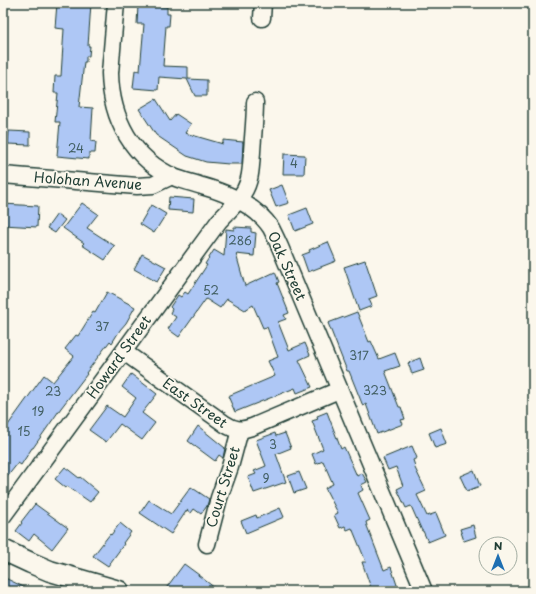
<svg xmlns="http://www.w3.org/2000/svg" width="536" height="594" font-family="'Playpen Sans',sans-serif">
  <rect width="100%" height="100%" fill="#fbf7ec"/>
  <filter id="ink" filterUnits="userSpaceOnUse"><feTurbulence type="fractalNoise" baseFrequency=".025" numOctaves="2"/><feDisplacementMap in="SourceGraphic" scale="8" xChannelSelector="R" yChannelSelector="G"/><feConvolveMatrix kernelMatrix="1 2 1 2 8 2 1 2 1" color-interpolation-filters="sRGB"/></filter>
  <g filter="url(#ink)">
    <g fill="#aec7f5" stroke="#1f3d34">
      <path d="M57,3H91L88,46H90L89,56H86V62H84L79,107L93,108L91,141L96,142L95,153H89V159L57,156L60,122H55L58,93H54L55,76H61L64,29L55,28Z"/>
      <path d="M138,5L167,7V14H170L169,26H166L163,66L188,67V79L207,80V96H195L187,79L159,77L158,90L133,88L135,70L140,71L144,24H137Z"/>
      <path d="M156,99L170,121L176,114L191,124L185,133L223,144V140L243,142L242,164H229L206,162L187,156L156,135L139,109Z"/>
      <path d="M9,131L30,132V145L8,144Z"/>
      <path d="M284,154L305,155L304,174H283Z"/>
      <path d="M282,185L289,203L276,207L269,190Z"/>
      <path d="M169,197L194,199L193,212L168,210Z"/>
      <path d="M82,203L98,214L87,228L115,246L105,260L82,245L84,243L63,228Z"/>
      <path d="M3,204L38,206L37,227L3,225Z"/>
      <path d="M151,205L166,214L154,233L140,224Z"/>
      <path d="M307,208L313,224L295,231L289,215Z"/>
      <path d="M57,214L65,220L55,233L47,228Z"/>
      <path d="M234,227L251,228V232L256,233L254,256L236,254L245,286L275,272L279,282L277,283L289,313L284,315L286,319L278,322L289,350L305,343L310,355L299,360L312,387L297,393L295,388L235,412L228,396L275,376L268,361L278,357L267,327L263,328L253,305L245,310L227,299L220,308L206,299L179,337L168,329L176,317L170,313L172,309L170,307L178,295L181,297L185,292L188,294L207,265L205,264L214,250L224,256L226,229L234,230Z"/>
      <path d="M328,242L336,261L308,272L302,255L310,252L309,250Z"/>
      <path d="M142,254L166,267L157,282L134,269Z"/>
      <path d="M365,260L377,296L369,299L372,306L359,311L344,267Z"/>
      <path d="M107,292L135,307L126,323L120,330L112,343L110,341L86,373L87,374L61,408L33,448H32L21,465L18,463L3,482V432L44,375L53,382L74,356L65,349L76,335L78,336L93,312L95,313Z"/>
      <path d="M357,312L369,342L371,341L379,359L395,353L400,366L385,371L399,407H401L405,419L401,420L403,424L377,434L366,404L363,406L349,371H347L328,323Z"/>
      <path d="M420,358L424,370L412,374L408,363Z"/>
      <path d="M131,374L157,394L142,413L155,423L142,440L120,424L106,442L89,430L107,406L123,417L136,398L122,387Z"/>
      <path d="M327,412L341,449L344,447L357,476L362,473L367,482L361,485L363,490L358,493L370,520L366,522L367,526L384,570L391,567L399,591H372L362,562H366L352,528L347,530L345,526L340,528L334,515L338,513L325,488L333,484L323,461L316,464L312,454L323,449L312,421L318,419L317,416Z"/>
      <path d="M198,426L225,448L223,458L219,455L215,461L188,441Z"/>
      <path d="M441,428L447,444L435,448L429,433Z"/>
      <path d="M275,433L276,436L285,433L291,448L276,454L286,482L254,493L248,477L256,474L254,471L266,466L256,440Z"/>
      <path d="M412,446L417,458L413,460L415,466H414L426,491L417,495L427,516L436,513L445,535L428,542L423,531H422L411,506L406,508L397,489L403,486L396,467L388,470L383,458Z"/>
      <path d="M65,467L79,478L80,477L98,492L90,502L67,486L66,488L55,479Z"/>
      <path d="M474,470L480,486L467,491L460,476Z"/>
      <path d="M299,472L306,489L294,493L288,476Z"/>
      <path d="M191,487L209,499L207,506L201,514L194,509L191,513L187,510L171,534L140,513L149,500L171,514Z"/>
      <path d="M35,504L68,528L52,549L34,534L29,541L16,531L22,523L21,522Z"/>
      <path d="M280,508L284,517L246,533L241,521L256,515L257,518Z"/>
      <path d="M120,523L131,532L123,543L124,544L108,566L93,556L110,534L111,535Z"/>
      <path d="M473,525L476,537L464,541L460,529Z"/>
      <path d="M184,564L199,575H198L219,591H164Z"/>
      <path d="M3,577L32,591H3Z"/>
    </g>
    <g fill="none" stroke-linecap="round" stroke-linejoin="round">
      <g stroke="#1f3d34" stroke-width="19">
        <g id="minor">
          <path d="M116,3L110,73C111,119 132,159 176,178C184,181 193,183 202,186C227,193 256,205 271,228C274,234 277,240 280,247L424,591"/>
          <path d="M262,18L263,3"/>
          <path d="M3,175L137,186L153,185L172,176"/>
          <path d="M124,352L225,424C234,430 241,431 252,427L339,390"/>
          <path d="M3,516L219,221C227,212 237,204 243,193C251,181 251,166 252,152C253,135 255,119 255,102"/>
          <path d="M207,544L219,498L230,467L240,430"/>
        </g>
      </g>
      <g stroke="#1f3d34" stroke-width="23">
        <path id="major" d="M3,550L31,563L50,571L119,591"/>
      </g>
      <use href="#minor" stroke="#fbf7ec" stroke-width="16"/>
      <use href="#major" stroke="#fbf7ec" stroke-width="20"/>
    </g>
  </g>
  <g text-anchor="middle" stroke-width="3.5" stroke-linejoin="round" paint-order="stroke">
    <g font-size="12" fill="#436064">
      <text x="76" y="153">24</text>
      <text x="294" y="168">4</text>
      <text x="240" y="245">286</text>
      <text x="211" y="295">52</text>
      <text x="102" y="331">37</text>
      <text x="359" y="360">317</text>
      <text x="375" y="395">323</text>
      <text x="53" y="396">23</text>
      <text x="38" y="416">19</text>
      <text x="24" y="436">15</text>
      <text x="273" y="449">3</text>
      <text x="266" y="483">9</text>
    </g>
    <g font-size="14" fill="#1f3d34" stroke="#fbf7ec">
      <text transform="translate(88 181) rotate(4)" y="5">Holohan Avenue</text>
      <text transform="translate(287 266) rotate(66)" y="5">Oak Street</text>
      <text transform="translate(119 357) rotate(-54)" y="5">Howard Street</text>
      <text transform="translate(195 403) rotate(35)" y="5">East Street</text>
      <text transform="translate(223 487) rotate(-73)" y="5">Court Street</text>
    </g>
  </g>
  <rect width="536" height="594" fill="none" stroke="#fbf7ec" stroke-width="16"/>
  <rect x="8" y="8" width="520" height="578" fill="none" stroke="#1f3d34" stroke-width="1.5" filter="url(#ink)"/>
  <g transform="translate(498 556)"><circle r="19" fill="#fbf7ec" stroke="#a3ada2"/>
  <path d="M0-3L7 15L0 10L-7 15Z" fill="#1f6fb2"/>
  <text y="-6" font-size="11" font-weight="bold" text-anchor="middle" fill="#1f3d34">N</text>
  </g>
</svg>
